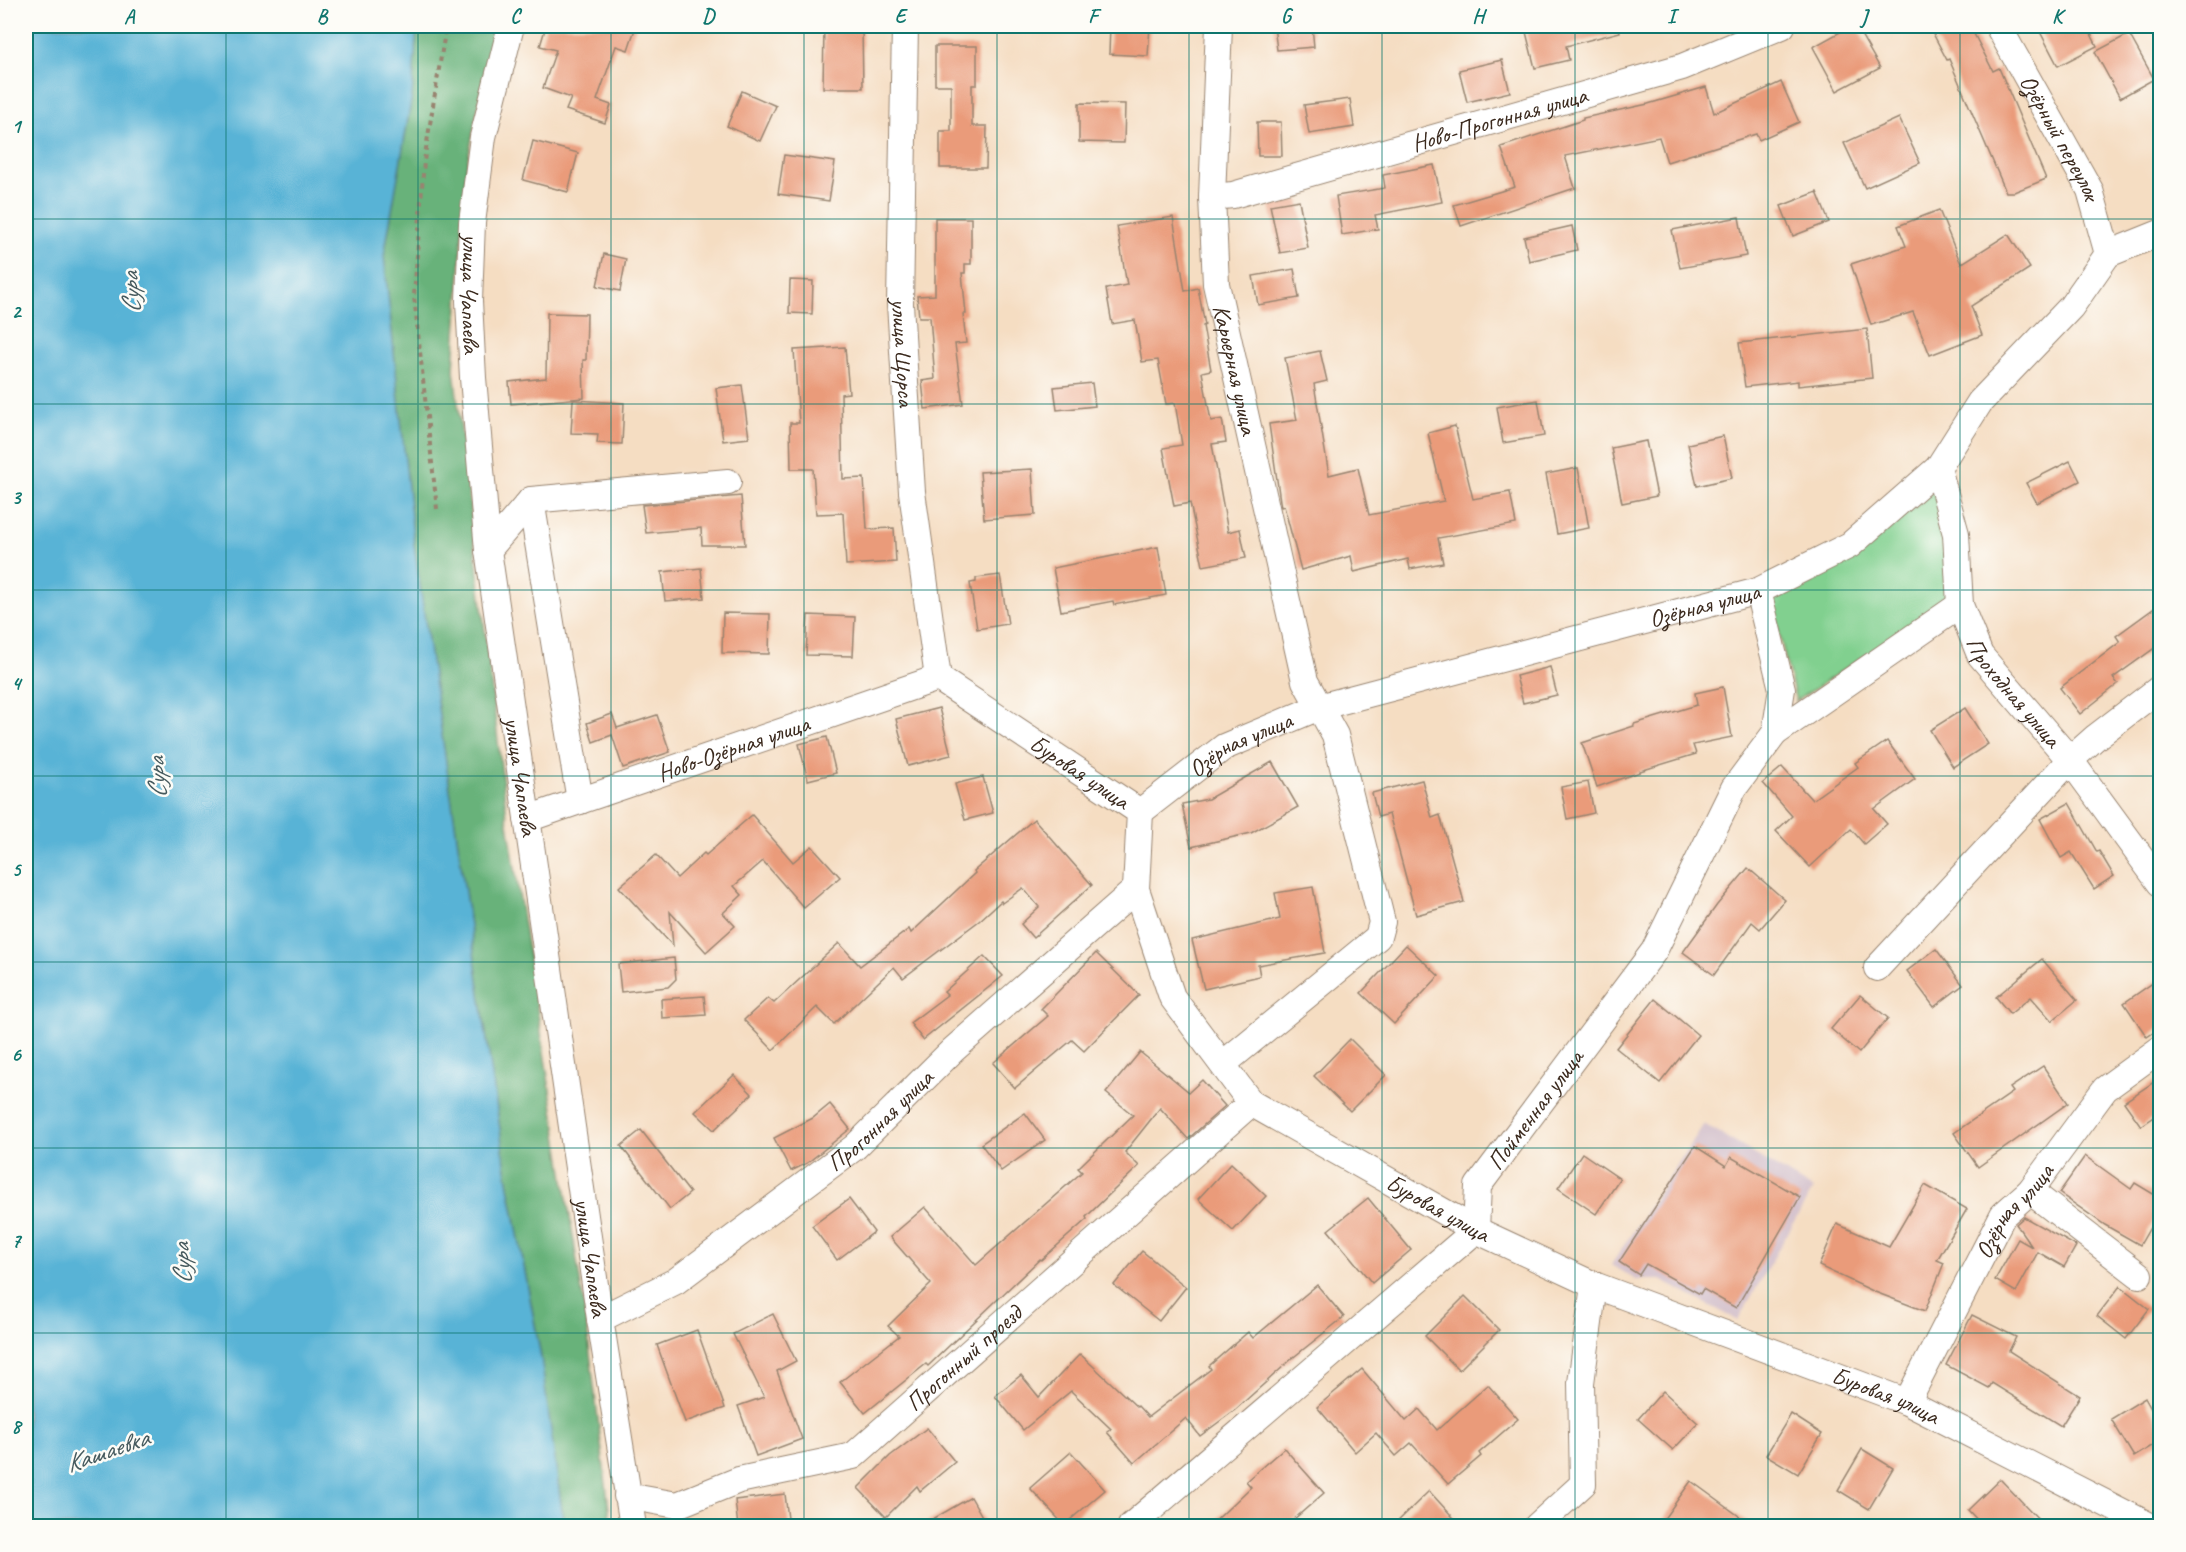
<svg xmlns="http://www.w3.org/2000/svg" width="2186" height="1552" font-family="Caveat,sans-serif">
  <rect width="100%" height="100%" fill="#fdfcf7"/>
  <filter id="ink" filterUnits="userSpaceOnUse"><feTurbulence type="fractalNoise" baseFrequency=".0167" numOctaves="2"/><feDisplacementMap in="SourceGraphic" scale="12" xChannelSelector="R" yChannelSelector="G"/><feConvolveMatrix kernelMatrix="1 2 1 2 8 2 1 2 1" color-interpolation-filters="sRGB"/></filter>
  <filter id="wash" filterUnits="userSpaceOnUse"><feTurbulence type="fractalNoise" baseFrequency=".008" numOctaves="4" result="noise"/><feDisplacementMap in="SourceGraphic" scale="24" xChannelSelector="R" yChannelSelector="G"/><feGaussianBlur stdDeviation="1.35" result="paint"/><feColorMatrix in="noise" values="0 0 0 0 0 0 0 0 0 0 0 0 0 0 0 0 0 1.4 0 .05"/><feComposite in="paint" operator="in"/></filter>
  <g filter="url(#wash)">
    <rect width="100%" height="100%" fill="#f5ddc2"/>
    <path fill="#d1bdc9" d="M1704,1124L1813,1189L1738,1320L1660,1280H1636L1611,1265Z"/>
    <path fill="#81d08f" stroke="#5e7d56" stroke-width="1.5" d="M1936,489L1947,539L1949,601L1796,701L1770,597L1857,556Z"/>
    <path fill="#68b27a" stroke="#526e4c" stroke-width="1.5" d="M417,26H494L466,169L454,370L507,817L585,1312L611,1526H564L541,1357L506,1170L414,545L384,256L412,96Z"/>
    <path fill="#59b3d6" stroke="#4a6e7a" stroke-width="1.5" d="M26,26H417L412,96L384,256L414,545L506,1170L541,1357L564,1526H26Z"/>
    <g id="blocks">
      <g fill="#ea9b7a">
        <path d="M546,26H636L628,50L616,46L597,100L611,105L605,123L566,110L571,98L543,88L556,50L540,46Z"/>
        <path d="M824,26H862L863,88H823Z"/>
        <path d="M1110,26H1150L1148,56L1109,54Z"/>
        <path d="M1274,26H1312L1314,47L1277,50Z"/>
        <path d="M1549,26H1619L1620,32L1566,46L1569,60L1535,68L1526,32Z"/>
        <path d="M1851,26H1856L1880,68L1837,91L1813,47Z"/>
        <path d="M1929,26H1970L1993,71L1999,68L2046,179L2014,192H2006L1949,59L1947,60Z"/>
        <path d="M2037,26H2087L2097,46L2058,66Z"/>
        <path d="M2129,34L2154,79L2120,98L2095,52Z"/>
        <path d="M935,46H977V85H972V126H987L986,168H940V131H951V85H935Z"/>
        <path d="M1502,60L1510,92L1467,102L1459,70Z"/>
        <path d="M1781,82L1799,122L1759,140L1756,134L1667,162L1659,137L1565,156L1575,188L1461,226L1454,205L1515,187L1501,147L1583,120V118L1648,104L1706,87L1714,113Z"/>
        <path d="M742,91L776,106L760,141L727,126Z"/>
        <path d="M1350,99L1354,127L1309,134L1304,105Z"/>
        <path d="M1079,103L1125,104L1124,143L1079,142Z"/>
        <path d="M1899,118L1920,163L1865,188L1844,143Z"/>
        <path d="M1257,122H1281L1282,156H1258Z"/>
        <path d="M533,141L578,153L568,192L523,180Z"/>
        <path d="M784,155L835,162L829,201L778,194Z"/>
        <path d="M1434,165L1442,202L1375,215L1378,229L1342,235L1336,196L1385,188L1383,175Z"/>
        <path d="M1817,192L1829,222L1793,236L1781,206Z"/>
        <path d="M1299,200L1308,248L1280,253L1270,205Z"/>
        <path d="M1939,210L1961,264L2008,234L2030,268L1971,306L1982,335L1930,355L1913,312L1871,325L1851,264L1906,246L1898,226Z"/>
        <path d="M1173,217L1185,291L1198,288L1205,325L1203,326L1211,370L1202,372L1211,421L1222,419L1226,442L1212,444L1228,532L1240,529L1246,558L1203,566L1190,503L1174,506L1163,448L1182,445L1175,403L1166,404L1158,360L1142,362L1135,320L1112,324L1106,289L1127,285L1117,226Z"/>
        <path d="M1739,217L1746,256L1680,268L1672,230Z"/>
        <path d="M935,218H971V264H965V273H962L966,314H963L966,343L955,344L963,404L925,409L922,381L935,379L930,317H919L917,296L935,295Z"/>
        <path d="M1572,226L1577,250L1529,261L1524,237Z"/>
        <path d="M604,254L626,259L620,291L597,286Z"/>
        <path d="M1294,269L1299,298L1258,305L1253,276Z"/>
        <path d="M790,280L813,281L812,314L789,313Z"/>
        <path d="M547,313L587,314L586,360H583L584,398L511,404L509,382L546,378Z"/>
        <path d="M1867,329L1872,378L1798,386V381L1745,387L1739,343Z"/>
        <path d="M845,347L849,393L841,394L843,479L864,478L867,529L894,528L896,562L846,565L843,513L816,514L813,469H791L790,423H799L794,350Z"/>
        <path d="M1320,351L1327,381L1314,384L1329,475L1358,468L1369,515L1444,501L1428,433L1455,426L1473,499L1510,492L1516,524L1438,538L1443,563L1410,569L1408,559L1354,572L1351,556L1301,570L1284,506L1281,507L1280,501L1269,424L1297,420L1285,358Z"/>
        <path d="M1092,383L1095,406L1057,410L1054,387Z"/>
        <path d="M742,385L749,438L723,441L716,388Z"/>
        <path d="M573,400L624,403L622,444L597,443L598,434L571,433Z"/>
        <path d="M1538,400L1544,436L1503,443L1497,407Z"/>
        <path d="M1723,436L1732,478L1697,486L1688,444Z"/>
        <path d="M1646,441L1657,496L1622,503L1611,448Z"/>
        <path d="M2070,461L2080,481L2037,503L2026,483Z"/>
        <path d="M1578,468L1589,528L1557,534L1546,474Z"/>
        <path d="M1032,469L1035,515L984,519L980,472Z"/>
        <path d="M741,496L745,545H702L701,528L646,533L642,505Z"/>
        <path d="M1158,547L1166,595L1114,605L1113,601L1061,611L1053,568Z"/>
        <path d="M701,568L704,598L665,601L662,572Z"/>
        <path d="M1000,575L1008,624L977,629L970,583L976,582V578Z"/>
        <path d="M2160,604V644L2113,678L2118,684L2080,714L2060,688L2120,642L2116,636Z"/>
        <path d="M723,613L770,614L769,654L722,653Z"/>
        <path d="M808,615L855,617L853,656L806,655Z"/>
        <path d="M1550,667L1557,695L1523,703L1516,676Z"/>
        <path d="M1723,687L1732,737L1693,745L1696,754L1640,771V772L1597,787L1582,743L1634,726V724L1697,705L1695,693Z"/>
        <path d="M939,708L951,755L908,766L896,719Z"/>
        <path d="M1965,708L1988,744L1953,767L1930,730Z"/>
        <path d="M612,714L617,728L657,715L670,752L623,768L612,735L593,742L587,723Z"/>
        <path d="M827,737L836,773L808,780L799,744Z"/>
        <path d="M1887,741L1915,779L1874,809L1887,824L1864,844L1851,829L1810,867L1776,831L1792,816L1763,783L1782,767L1812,800L1858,767L1855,763Z"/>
        <path d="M1272,762L1298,807L1251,833L1191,847L1182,804L1208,799Z"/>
        <path d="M983,777L993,813L965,820L955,784Z"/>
        <path d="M1422,780L1432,818L1440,815L1464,902L1416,915L1389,814L1378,817L1372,793Z"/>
        <path d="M1588,782L1594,813L1567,819L1561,787Z"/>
        <path d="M2069,803L2097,852L2099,851L2114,876L2094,889L2071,852L2061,858L2040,819Z"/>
        <path d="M752,815L793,862L812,846L840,877L804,908L763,861L734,886L742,895L723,913L735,926L706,952L670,912L673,946L619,887L656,855L677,878L704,853L706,855Z"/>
        <path d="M1034,819L1092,885L1033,938L1021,924L1039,907L1023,888L1002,903L1001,901L979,921L903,978L894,967L834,1024L817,1007L773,1050L744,1020L768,998L774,1003L839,943L860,966L909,929L911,933L975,873L974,871Z"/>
        <path d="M1748,868L1785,900L1760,929L1752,922L1714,975L1683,952L1717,905Z"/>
        <path d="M1313,887L1325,953L1258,965L1260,976L1204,989L1192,940L1280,919L1275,893Z"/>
        <path d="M1406,945L1439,976L1394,1024L1361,993Z"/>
        <path d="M1936,949L1963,985L1934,1007L1907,971Z"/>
        <path d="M1096,953L1139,995L1084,1051L1072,1040L1015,1088L993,1063L1048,1016L1041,1009Z"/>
        <path d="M984,956L1003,976L923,1040L910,1023L947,995L944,992Z"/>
        <path d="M674,958L676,979L668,987L621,992L618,964Z"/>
        <path d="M2042,959L2077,1000L2052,1021L2031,997L2010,1014L1996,997Z"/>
        <path d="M2160,978V1028L2147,1037L2124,1003Z"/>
        <path d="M1860,995L1888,1018L1859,1053L1831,1029Z"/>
        <path d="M704,996L706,1015L662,1018L661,999Z"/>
        <path d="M1655,999L1698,1035L1660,1083L1616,1048Z"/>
        <path d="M1350,1039L1386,1075L1350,1111L1314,1076Z"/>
        <path d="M1140,1052L1189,1092L1202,1080L1225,1106L1188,1139L1160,1108L1125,1152L1139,1166L1086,1217L1087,1219L1041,1260L1040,1259L928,1366L926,1364L865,1413L840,1382L899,1336L888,1326L931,1284L890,1237L925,1207L976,1265L1082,1172L1078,1168L1133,1115L1106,1093Z"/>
        <path d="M2043,1066L2068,1103L1978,1167L1954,1133L2013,1092L2010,1088Z"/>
        <path d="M734,1075L752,1094L714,1130L695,1112Z"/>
        <path d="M2160,1078V1113L2141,1126L2124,1102Z"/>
        <path d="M830,1104L850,1129L807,1163L791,1171L774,1138L813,1118Z"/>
        <path d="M1025,1113L1045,1140L1001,1171L981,1144Z"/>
        <path d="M641,1130L690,1193L670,1209L621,1146Z"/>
        <path d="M1695,1146L1726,1166L1731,1157L1800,1197L1736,1308L1703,1289L1700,1294L1646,1264L1639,1275L1619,1262Z"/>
        <path d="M1582,1153L1620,1179L1596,1214L1558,1188Z"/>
        <path d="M2085,1156L2131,1189L2135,1183L2160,1198V1210L2140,1245L2105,1225L2059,1193Z"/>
        <path d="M1231,1163L1266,1196L1233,1231L1198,1199Z"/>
        <path d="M1925,1185L1967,1209L1937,1260L1944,1263L1925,1311L1875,1292L1819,1266L1837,1224L1889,1247Z"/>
        <path d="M1368,1198L1411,1250L1372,1283L1328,1230Z"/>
        <path d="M849,1199L874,1232L837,1260L812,1226Z"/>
        <path d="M2024,1217L2076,1246L2064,1267L2038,1252L2016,1292L1995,1280L2018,1239L2032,1247L2016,1224Z"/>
        <path d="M1142,1251L1186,1287L1159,1321L1114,1285Z"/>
        <path d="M1317,1285L1344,1317L1295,1356L1235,1410L1200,1436L1186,1418L1134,1463L1107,1432L1111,1429L1071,1391L1023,1430L995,1396L1021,1375L1039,1397L1080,1354L1137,1407L1138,1406L1148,1417L1211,1369L1209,1366L1248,1332L1253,1338Z"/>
        <path d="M2120,1286L2149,1309L2126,1339L2097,1316Z"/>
        <path d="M1465,1296L1499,1330L1459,1370L1425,1336Z"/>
        <path d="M773,1314L796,1361L777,1371L802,1439L756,1456L738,1406L764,1397L733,1334Z"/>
        <path d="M1972,1315L2016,1337L2009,1351L2080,1396L2061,1426L1992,1383L1989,1388L1946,1365Z"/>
        <path d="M697,1330L725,1408L685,1422L657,1345Z"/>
        <path d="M1362,1369L1406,1421L1419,1409L1437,1430L1488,1385L1518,1419L1479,1453L1481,1456L1448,1484L1411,1443L1396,1456L1376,1433L1355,1452L1317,1407Z"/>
        <path d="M1663,1391L1698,1423L1673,1450L1638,1419Z"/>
        <path d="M2145,1398L2160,1425V1441L2134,1457L2111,1419Z"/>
        <path d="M1791,1414L1822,1434L1798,1474L1766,1455Z"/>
        <path d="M927,1428L955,1462L920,1491L917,1486L886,1517L858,1488L890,1456Z"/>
        <path d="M1284,1448L1324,1493L1285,1527H1209L1251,1487L1246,1481Z"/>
        <path d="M1862,1449L1893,1468L1869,1509L1838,1490Z"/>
        <path d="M1071,1452L1105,1490L1064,1525L1030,1488Z"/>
        <path d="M2000,1479L2046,1527H1984L1968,1510Z"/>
        <path d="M1691,1481L1754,1527H1658Z"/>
        <path d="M1429,1491L1462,1527H1392Z"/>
        <path d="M785,1494L789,1527H738L735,1500Z"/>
        <path d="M971,1497L988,1527H919Z"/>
      </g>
    </g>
  </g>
  <g filter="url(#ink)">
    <use href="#blocks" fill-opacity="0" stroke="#988470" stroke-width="1.5"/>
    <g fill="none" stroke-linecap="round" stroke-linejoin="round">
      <g stroke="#988470" stroke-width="28">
        <g id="minor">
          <path id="s1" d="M511,26L483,137L472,223L469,301L473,378L488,550L600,1319L633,1526"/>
          <path id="s2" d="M905,26L900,304L912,492L938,678"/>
          <path id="s3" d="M1219,26L1212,197L1216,284L1305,681L1335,735L1382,922L1378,937L1223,1064"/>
          <path id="s4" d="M1998,26L2090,190L2108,254"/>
          <path id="s5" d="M1212,197L1233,195L1682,67L1782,26"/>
          <path id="s6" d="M1938,468L1956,534L1960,605L1980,655L2070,760L2160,883"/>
          <path d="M531,500L580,801"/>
          <path d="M488,550L531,500L728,482"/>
          <path id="s7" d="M938,678L1140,812L1136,889L1172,997L1251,1103L1476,1230L1594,1285L1907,1402L2150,1526"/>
          <path d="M1775,733L1960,605"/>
          <path id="s8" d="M1140,812L1224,747L1319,707L1758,591L1850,545L1938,468L1980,402L2071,307L2108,254L2160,233"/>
          <path id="s9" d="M527,819L938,678"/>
          <path d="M1877,968L2070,760L2096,737L2160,688"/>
          <path d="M2030,1191L2139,1275"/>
          <path id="s10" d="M600,1319L676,1281L855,1147L953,1050L1136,889"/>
          <path id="s11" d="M1907,1402L2003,1215L2030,1191L2105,1089L2160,1049"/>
          <path id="s12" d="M627,1496L677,1505L739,1480L853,1456L1251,1103"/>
          <path id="s13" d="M1131,1526L1476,1230L1478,1186L1654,951L1734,788L1775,733L1782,689L1758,591"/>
          <path d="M1537,1526L1583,1484L1581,1383L1594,1285"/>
        </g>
      </g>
      <path stroke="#988470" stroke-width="4" stroke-dasharray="4.5 4.5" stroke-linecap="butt" d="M437,509L414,296L424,161L446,26"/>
      <use href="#minor" stroke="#fff" stroke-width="26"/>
    </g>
  </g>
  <path fill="none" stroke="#0f766e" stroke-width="1.5" stroke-opacity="0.55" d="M226,26V1526M418,26V1526M611,26V1526M804,26V1526M997,26V1526M1189,26V1526M1382,26V1526M1575,26V1526M1768,26V1526M1960,26V1526M26,219H2160M26,404H2160M26,590H2160M26,776H2160M26,962H2160M26,1148H2160M26,1333H2160"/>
  <g text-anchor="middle" stroke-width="5" stroke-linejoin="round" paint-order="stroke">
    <g font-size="24" fill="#3b2a1e" stroke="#fdfcf7">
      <text dy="8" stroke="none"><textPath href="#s5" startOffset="298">Ново-Прогонная улица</textPath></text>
      <text dy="8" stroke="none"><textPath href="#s4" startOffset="128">Озёрный переулок</textPath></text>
      <text dy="8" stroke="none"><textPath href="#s1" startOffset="272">улица Чапаева</textPath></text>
      <text dy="8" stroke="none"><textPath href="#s2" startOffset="327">улица Щорса</textPath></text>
      <text dy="8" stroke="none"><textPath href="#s3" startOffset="346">Карьерная улица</textPath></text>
      <text dy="8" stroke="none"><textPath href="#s8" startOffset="608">Озёрная улица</textPath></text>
      <text dy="8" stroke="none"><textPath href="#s6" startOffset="243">Проходная улица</textPath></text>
      <text dy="8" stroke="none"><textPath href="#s8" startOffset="122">Озёрная улица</textPath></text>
      <text dy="8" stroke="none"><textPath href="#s9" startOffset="218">Ново-Озёрная улица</textPath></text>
      <text dy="8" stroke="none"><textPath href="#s7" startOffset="170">Буровая улица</textPath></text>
      <text dy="8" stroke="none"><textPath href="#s1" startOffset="758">улица Чапаева</textPath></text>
      <text dy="8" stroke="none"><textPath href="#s13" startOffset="594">Пойменная улица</textPath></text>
      <text dy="8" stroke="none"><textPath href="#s10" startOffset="345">Прогонная улица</textPath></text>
      <text dy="8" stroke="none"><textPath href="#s7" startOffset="780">Буровая улица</textPath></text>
      <text dy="8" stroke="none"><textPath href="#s11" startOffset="220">Озёрная улица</textPath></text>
      <text dy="8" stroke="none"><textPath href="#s1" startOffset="1244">улица Чапаева</textPath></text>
      <text dy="8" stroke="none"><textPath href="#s12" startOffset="382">Прогонный проезд</textPath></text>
      <text dy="8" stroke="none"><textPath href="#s7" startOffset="1266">Буровая улица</textPath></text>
    </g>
    <g font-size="26" font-style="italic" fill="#465a5e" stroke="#fdfcf7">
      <text transform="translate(130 293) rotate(-93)" y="9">Сура</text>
      <text transform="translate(156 778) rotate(-93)" y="9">Сура</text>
      <text transform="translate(181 1264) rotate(-93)" y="9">Сура</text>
      <text transform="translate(107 1450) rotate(-19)" y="9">Кашаевка</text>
    </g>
  </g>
  <rect width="2186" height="1552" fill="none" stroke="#fdfcf7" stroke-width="66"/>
  <rect x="33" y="33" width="2120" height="1486" fill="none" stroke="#0f766e" stroke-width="2"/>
  <g font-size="20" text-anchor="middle" font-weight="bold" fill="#0f766e">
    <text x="129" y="23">A</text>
    <text x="322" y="23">B</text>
    <text x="515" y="23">C</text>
    <text x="708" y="23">D</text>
    <text x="900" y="23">E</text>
    <text x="1093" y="23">F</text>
    <text x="1286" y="23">G</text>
    <text x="1478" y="23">H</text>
    <text x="1671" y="23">I</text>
    <text x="1864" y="23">J</text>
    <text x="2057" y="23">K</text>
    <text x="16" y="133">1</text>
    <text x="16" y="318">2</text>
    <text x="16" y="504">3</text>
    <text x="16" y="690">4</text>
    <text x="16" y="876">5</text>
    <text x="16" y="1061">6</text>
    <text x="16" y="1247">7</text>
    <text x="16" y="1433">8</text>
  </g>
</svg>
